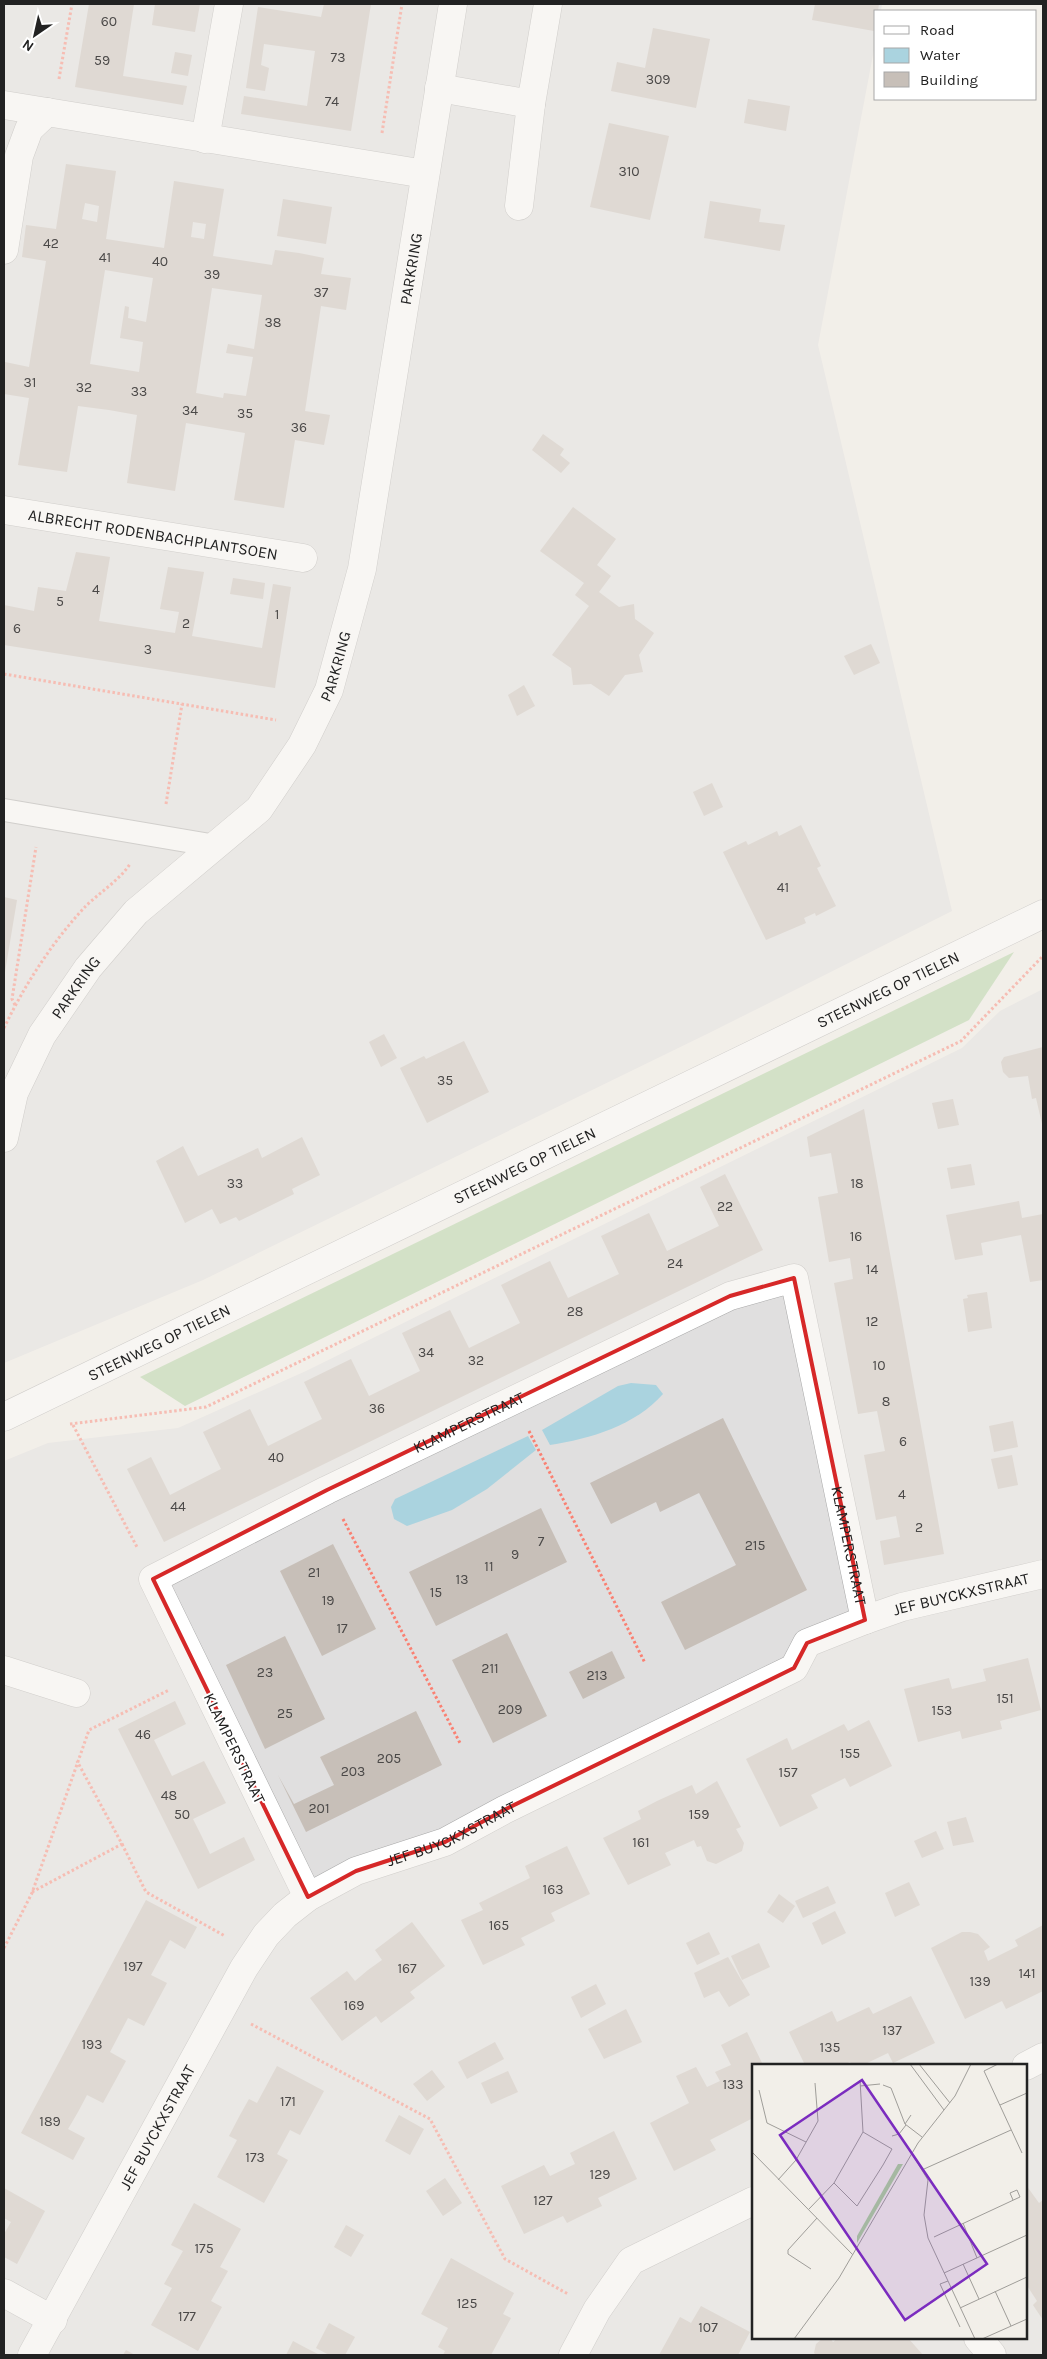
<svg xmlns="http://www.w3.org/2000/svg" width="1047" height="2359" font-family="Karla,sans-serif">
  <rect width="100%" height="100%" fill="#f2efe9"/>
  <g fill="#e0dfdf" fill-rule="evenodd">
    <path d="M4,4H882L881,11H876V39L818,345L952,911L709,1033L203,1280L4,1363Z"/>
    <path d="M1043,989V2355H4V1461L48,1443L178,1428L306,1371L962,1048L1000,1011ZM753,2065H1026V2338H753Z"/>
  </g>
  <path fill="#add19e" d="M1014,952L969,1020L185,1406L140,1377Z"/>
  <g fill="#aad3df">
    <path d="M631,1383L656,1385L663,1394C636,1425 590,1439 550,1445L542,1430L618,1386Z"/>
    <path d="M528,1436L536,1450L487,1489L452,1510L407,1526L394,1519L391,1507L395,1499Z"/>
  </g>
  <g fill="#c7bfb8" fill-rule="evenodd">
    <path d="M89,4H134L123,76L187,86L183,105L75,87Z"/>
    <path d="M155,4H200L195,32L152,25Z"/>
    <path d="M324,4H371L351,131L241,114L244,96L307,106L315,51L264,44L261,65L269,68L265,91L246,88L258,7L321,17Z"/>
    <path d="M815,4H879L878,11H876L874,31L812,20Z"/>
    <path d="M653,28L710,39L696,108L611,91L617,62L645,68Z"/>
    <path d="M175,52L192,55L188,76L171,73Z"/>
    <path d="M748,99L790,106L786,131L744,123Z"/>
    <path d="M609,123L669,136L650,220L590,207Z"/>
    <path d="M66,164L116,171L106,239L164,248L174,181L224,189L213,256L272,265L275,250L299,253L324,258L321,274L351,278L346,310L321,306L305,411L330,415L324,445L295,440L284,508L234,500L245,433L186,423L175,491L127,483L137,415L109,410L78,406L67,472L18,465L29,398L4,394V370L5,362L29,367L46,261L22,257L26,225L56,229ZM85,203L99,206L97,222L82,219ZM193,222L206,224L204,239L191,237ZM105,270L153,278L146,322L128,318L129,307L125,306L120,338L143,342L139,372L90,364ZM212,288L262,295L254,349L228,344L226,353L253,357L246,396L224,393L223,398L196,393Z"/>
    <path d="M283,199L332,207L326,244L277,236Z"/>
    <path d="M710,201L761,209L759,222L785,225L780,251L704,238Z"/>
    <path d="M543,434L564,449L560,455L570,463L561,473L532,450Z"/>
    <path d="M573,507L616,539L597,565L611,576L599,592L619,607L634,604L635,619L654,633L639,655L643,672L625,675L609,696L591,684L573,685L571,668L552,655L589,606L575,595L584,583L540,551Z"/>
    <path d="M76,552L110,557L99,621L175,633L179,612L160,609L168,567L204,572L192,636L262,648L273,584L291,587L275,688L4,645V605L34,611L38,587L66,591Z"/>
    <path d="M233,578L265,583L263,599L230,594Z"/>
    <path d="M871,644L880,663L854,675L844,656Z"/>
    <path d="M524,685L535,706L517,716L508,695Z"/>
    <path d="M712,783L723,807L704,816L693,792Z"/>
    <path d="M801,825L821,866L817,868L836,906L816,916L815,913L804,918L806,923L766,940L723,852L746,841L748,845L777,831L779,836Z"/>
    <path d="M4,897L17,900L5,972H4Z"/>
    <path d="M384,1034L397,1058L381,1067L369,1042Z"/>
    <path d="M464,1041L489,1092L427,1123L400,1068L424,1056L426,1059Z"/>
    <path d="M1043,1047V1124H1042L1036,1098L1032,1099L1028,1076L1009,1078L1003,1072L1001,1062L1004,1057Z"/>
    <path d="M953,1099L959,1125L938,1129L932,1103Z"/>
    <path d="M864,1109L944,1554L884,1565L880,1541L900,1537L896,1516L876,1520L864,1455L885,1451L877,1411L858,1414L834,1283L853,1279L850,1258L829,1262L818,1197L838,1193L831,1153L810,1157L807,1137Z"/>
    <path d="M302,1137L320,1175L292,1189L294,1194L239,1221L236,1217L220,1224L212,1209L185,1223L156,1161L183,1146L198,1176L258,1148L262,1158Z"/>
    <path d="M971,1164L975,1185L951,1189L947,1168Z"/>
    <path d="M725,1174L763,1250L164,1542L127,1469L151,1457L170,1495L221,1469L203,1432L250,1409L268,1446L322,1419L304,1382L351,1359L369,1396L420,1371L402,1333L450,1310L469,1348L520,1323L501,1285L525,1273L550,1261L568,1298L619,1274L601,1236L649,1213L667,1251L719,1226L700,1187Z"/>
    <path d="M1019,1201L1022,1218L1043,1214V1280L1030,1282L1021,1235L981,1243L983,1255L955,1260L946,1215Z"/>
    <path d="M987,1292L992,1328L968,1332L963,1299L968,1298L967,1295Z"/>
    <path d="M723,1418L807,1590L685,1650L661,1602L736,1565L699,1493L660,1512L656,1502L611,1524L590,1483Z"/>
    <path d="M1013,1421L1018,1447L994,1452L989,1426Z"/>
    <path d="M1012,1455L1018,1485L998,1489L991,1459Z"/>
    <path d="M541,1508L567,1562L436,1626L409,1572Z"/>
    <path d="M333,1544L376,1629L322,1656L280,1571Z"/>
    <path d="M507,1633L547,1716L493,1743L452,1660Z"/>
    <path d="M285,1636L325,1719L265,1749L226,1665Z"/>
    <path d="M612,1651L625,1678L583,1699L569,1672Z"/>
    <path d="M1028,1658L1041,1710L1000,1721L1002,1729L962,1739L960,1731L918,1742L904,1689L949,1678L952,1689L986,1681L983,1669Z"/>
    <path d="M175,1701L186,1724L154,1740L172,1776L204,1761L226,1803L193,1819L202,1837L210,1854L244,1837L255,1860L198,1889L118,1729Z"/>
    <path d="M416,1711L442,1765L306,1832L278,1775L294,1804L334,1785L320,1757Z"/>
    <path d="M869,1720L892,1766L850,1787L845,1778L811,1795L818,1808L780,1827L746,1759L787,1738L792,1750L844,1724L848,1731Z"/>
    <path d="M717,1781L741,1827L736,1829L744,1843L742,1851L716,1864L707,1861L701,1846L697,1847L694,1840L665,1853L671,1865L628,1885L603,1838L641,1819L638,1811L657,1801L692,1785L696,1794Z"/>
    <path d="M966,1817L974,1842L953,1846L947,1822Z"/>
    <path d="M936,1831L944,1849L922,1858L914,1841Z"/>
    <path d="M567,1846L590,1894L551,1913L555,1921L521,1938L525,1945L483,1965L461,1920L483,1910L479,1903L530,1878L525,1866Z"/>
    <path d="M909,1882L920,1905L895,1917L885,1893Z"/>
    <path d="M828,1886L836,1903L803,1918L795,1901Z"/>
    <path d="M779,1894L795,1906L783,1923L767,1912Z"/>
    <path d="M146,1900L197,1927L185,1949L170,1940L151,1975L167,1983L144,2026L128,2018L110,2052L126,2061L103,2103L87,2095L78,2112L68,2129L85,2138L73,2160L21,2133Z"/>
    <path d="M835,1911L846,1933L822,1945L812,1923Z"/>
    <path d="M412,1922L445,1966L410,1992L415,1998L381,2023L376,2016L342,2041L310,1998L347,1971L355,1981L368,1970L382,1960L375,1950Z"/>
    <path d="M1043,1925V1991L1006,2009L1002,2001L965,2019L931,1948L962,1932H970L978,1934L990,1947L984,1951L988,1961L1018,1946L1015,1940Z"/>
    <path d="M709,1932L720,1954L697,1965L686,1943Z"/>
    <path d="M759,1943L770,1967L742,1980L731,1956Z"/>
    <path d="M728,1957L750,1995L729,2007L719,1991L704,1998L694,1973Z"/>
    <path d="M596,1984L606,2004L581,2018L571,1997Z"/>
    <path d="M911,1996L935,2043L893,2063L888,2053L863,2065H852L850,2062L843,2065H805L789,2032L832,2011L837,2022L869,2007L873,2014Z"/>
    <path d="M626,2009L642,2042L604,2059L588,2029Z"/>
    <path d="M747,2032L763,2065H753V2118L710,2140L716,2150L674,2171L650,2123L689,2103L676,2076L696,2067L707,2087L720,2081L715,2072L731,2065L721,2045Z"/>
    <path d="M495,2042L504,2059L467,2079L458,2062Z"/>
    <path d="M277,2066L324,2091L300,2135L290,2130L277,2154L288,2160L264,2203L217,2177L237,2140L229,2136L240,2115L249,2099L257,2103Z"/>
    <path d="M432,2070L445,2087L427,2101L413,2084Z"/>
    <path d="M508,2071L518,2092L491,2104L481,2083Z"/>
    <path d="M399,2115L424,2129L410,2155L385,2141Z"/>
    <path d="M614,2131L637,2179L598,2198L602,2206L585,2214L567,2223L563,2216L524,2234L501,2186L544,2165L550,2176L575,2164L570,2153Z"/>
    <path d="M445,2178L462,2203L443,2216L426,2191Z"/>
    <path d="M1026,2185L1039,2203L1043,2200V2320L1033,2305L1037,2301L1026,2284Z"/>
    <path d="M4,2188L45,2211L17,2264L4,2257V2234L11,2222L4,2218Z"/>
    <path d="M194,2203L241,2229L220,2267L228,2271L211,2301L222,2307L198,2351L151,2325L172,2288L164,2284L183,2251L171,2245Z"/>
    <path d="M346,2225L364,2235L351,2257L334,2247Z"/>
    <path d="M451,2258L514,2293L503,2314L511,2318L491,2355H443L445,2351L438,2347L448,2328L421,2314Z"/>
    <path d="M701,2306L750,2332L738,2355H659L680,2317L691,2323Z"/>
    <path d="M329,2323L355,2337L345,2355H329L316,2348Z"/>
    <path d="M823,2338H830L833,2342L838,2338H908L923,2355H816L814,2353L816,2344Z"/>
    <path d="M293,2341L308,2349L320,2355H286Z"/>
    <path d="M126,2350L135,2355H123Z"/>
  </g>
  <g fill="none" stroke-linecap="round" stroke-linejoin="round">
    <g stroke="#a9a9a9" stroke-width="24">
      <path id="service" d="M4,810L216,846"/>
    </g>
    <g stroke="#a9a9a9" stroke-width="29">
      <g id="minor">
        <path d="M439,88L531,104L548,4"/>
        <path d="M4,105L425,174"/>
        <path d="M205,139L229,4"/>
        <path d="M519,206L531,104"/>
        <path d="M4,250L19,156L29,129L47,112"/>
        <path id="s1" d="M4,510L303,558"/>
        <path id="s2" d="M4,1138L14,1093L42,1035L88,968L136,912L259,809L302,745L329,690L362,569L453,4"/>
        <path d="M4,1670L76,1693"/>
        <path id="s3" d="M308,1897L153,1579L327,1490L730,1296L794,1278L865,1620"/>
        <path d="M1026,2066L1043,2057"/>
        <path d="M4,2293L53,2320"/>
        <path d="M978,2338L992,2355"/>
        <path id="s4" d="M32,2355L244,1968L266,1935L285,1915L308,1897L356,1871L445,1842L504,1810L794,1668L807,1643L865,1620L902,1607L1043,1574"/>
        <path d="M573,2355L597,2310L631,2261L753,2201"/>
      </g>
    </g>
    <g stroke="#a9a9a9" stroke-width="29">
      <g id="tertiary">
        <path id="s5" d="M4,1417L1043,914"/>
      </g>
    </g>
    <g stroke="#fa8072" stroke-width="3" stroke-dasharray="2.5 2.5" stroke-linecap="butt">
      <path d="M59,79L72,4"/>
      <path d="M382,133L402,4"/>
      <path d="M4,674L276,720"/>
      <path d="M166,804L182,704"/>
      <path d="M15,1005L12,999L36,847"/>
      <path d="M4,1028C24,986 51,944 83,909C97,894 119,881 130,864"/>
      <path d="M70,1424L206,1407L961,1041L1043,956"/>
      <path d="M73,1425L138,1549"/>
      <path d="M529,1431L645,1663"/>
      <path d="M343,1519L460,1743"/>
      <path d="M122,1844L146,1892L225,1936"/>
      <path d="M32,1892L122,1844L77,1761"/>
      <path d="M4,1948L32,1893L89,1730L169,1690"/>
      <path d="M251,2024L430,2119L505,2259L568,2294"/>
    </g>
    <use href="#service" stroke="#fff" stroke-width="22"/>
    <use href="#minor" stroke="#fff" stroke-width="28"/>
    <use href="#tertiary" stroke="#fff" stroke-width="28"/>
  </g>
  <path d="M0 0H1047V2359H0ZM794,1278L865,1620L807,1643L794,1668L504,1810L445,1842L356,1871L308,1897L153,1579L327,1490L730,1296Z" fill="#f2efe9" fill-opacity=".55" fill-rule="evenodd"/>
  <path fill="none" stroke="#d62828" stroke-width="4" stroke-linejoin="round" d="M794,1278L865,1620L807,1643L794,1668L504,1810L445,1842L356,1871L308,1897L153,1579L327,1490L730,1296Z"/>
  <g text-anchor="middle" stroke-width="4" stroke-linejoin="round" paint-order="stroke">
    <g font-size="14" fill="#4b4948">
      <text x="109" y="26">60</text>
      <text x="338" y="62">73</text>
      <text x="102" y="65">59</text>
      <text x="658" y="84">309</text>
      <text x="332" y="106">74</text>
      <text x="629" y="176">310</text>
      <text x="51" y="248">42</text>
      <text x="105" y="262">41</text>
      <text x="160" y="266">40</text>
      <text x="212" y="279">39</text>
      <text x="321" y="297">37</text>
      <text x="273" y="327">38</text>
      <text x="30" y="387">31</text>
      <text x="84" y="392">32</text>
      <text x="139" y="396">33</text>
      <text x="190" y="415">34</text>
      <text x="245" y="418">35</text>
      <text x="299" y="432">36</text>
      <text x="96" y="594">4</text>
      <text x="60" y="606">5</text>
      <text x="277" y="619">1</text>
      <text x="186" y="628">2</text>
      <text x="17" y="633">6</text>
      <text x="148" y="654">3</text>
      <text x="783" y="892">41</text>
      <text x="445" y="1085">35</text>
      <text x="235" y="1188">33</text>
      <text x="857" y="1188">18</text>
      <text x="725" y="1211">22</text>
      <text x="856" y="1241">16</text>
      <text x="675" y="1268">24</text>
      <text x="872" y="1274">14</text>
      <text x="575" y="1316">28</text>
      <text x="872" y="1326">12</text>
      <text x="426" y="1357">34</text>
      <text x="476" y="1365">32</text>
      <text x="879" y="1370">10</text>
      <text x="886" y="1406">8</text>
      <text x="377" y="1413">36</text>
      <text x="903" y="1446">6</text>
      <text x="276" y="1462">40</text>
      <text x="902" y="1499">4</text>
      <text x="178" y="1511">44</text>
      <text x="919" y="1532">2</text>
      <text x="541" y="1546">7</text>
      <text x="755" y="1550">215</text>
      <text x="515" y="1559">9</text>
      <text x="489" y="1571">11</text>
      <text x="314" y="1577">21</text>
      <text x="462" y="1584">13</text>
      <text x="436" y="1597">15</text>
      <text x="328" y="1605">19</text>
      <text x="342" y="1633">17</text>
      <text x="490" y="1673">211</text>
      <text x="265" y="1677">23</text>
      <text x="597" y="1680">213</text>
      <text x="1005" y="1703">151</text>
      <text x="510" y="1714">209</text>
      <text x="942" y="1715">153</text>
      <text x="285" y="1718">25</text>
      <text x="143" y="1739">46</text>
      <text x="850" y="1758">155</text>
      <text x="389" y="1763">205</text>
      <text x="353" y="1776">203</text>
      <text x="788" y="1777">157</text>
      <text x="169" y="1800">48</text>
      <text x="319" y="1813">201</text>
      <text x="182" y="1819">50</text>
      <text x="699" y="1819">159</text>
      <text x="641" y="1847">161</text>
      <text x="553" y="1894">163</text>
      <text x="499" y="1930">165</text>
      <text x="133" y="1971">197</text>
      <text x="407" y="1973">167</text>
      <text x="1027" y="1978">141</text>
      <text x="980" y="1986">139</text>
      <text x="354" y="2010">169</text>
      <text x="892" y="2035">137</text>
      <text x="92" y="2049">193</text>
      <text x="830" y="2052">135</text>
      <text x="733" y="2089">133</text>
      <text x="288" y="2106">171</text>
      <text x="50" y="2126">189</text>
      <text x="255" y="2162">173</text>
      <text x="600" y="2179">129</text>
      <text x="543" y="2205">127</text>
      <text x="204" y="2253">175</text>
      <text x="467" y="2308">125</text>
      <text x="187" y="2321">177</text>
      <text x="708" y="2332">107</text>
    </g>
    <g font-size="16" fill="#222" stroke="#fff">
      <text dy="6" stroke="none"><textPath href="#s2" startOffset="994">PARKRING</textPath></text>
      <text dy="6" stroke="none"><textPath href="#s1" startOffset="151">ALBRECHT RODENBACHPLANTSOEN</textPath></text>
      <text dy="6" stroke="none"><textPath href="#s2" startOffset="589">PARKRING</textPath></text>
      <text dy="6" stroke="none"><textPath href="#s2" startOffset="169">PARKRING</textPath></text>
      <text dy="6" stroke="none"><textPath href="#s5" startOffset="982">STEENWEG OP TIELEN</textPath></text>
      <text dy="6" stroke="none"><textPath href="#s5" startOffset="578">STEENWEG OP TIELEN</textPath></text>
      <text dy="6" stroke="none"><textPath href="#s5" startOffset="172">STEENWEG OP TIELEN</textPath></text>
      <text dy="6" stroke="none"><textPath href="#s3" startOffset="706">KLAMPERSTRAAT</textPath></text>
      <text dy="6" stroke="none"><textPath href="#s3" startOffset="1336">KLAMPERSTRAAT</textPath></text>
      <text dy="6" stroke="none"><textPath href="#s4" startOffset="1266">JEF BUYCKXSTRAAT</textPath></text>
      <text transform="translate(235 1748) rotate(64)" y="6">KLAMPERSTRAAT</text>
      <text dy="6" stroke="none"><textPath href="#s4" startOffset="695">JEF BUYCKXSTRAAT</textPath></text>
      <text dy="6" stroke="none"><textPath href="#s4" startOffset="260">JEF BUYCKXSTRAAT</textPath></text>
    </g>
  </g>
  <g transform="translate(752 2064)">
    <rect width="275" height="275" fill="#f2efe9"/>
    <path d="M146,100H151L105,179V172Z" fill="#add19e"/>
    <path fill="none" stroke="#9f9d99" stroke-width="1" d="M158,0L192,46M167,0L198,39M246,0L232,7L270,89M131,21L139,24L153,60M108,22L128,20M7,26L15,59L54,78M248,41L275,29M159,51L153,60L170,73M140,72L147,70L154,61M0,88L101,191M160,90L176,116L172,151L176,174L223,275M172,105L259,66M26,116L44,96L66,57L63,19M82,119L105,142L131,101L140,85L111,68M57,145L82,119L111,68L108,16M211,159L225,194M182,173L268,133L265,126L258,129L261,136M211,200L227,235M59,205L36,190V186L65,154M192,209L275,171M196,217L188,220L208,263M243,227L259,262M208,244L275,213M42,275L87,214L166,79L203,32L219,0M230,275L275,255"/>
    <path fill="#7b2cbf" fill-opacity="0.15" stroke="#7b2cbf" stroke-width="2.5" d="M110,16L235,200L153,256L28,71Z"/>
    <rect width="275" height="275" fill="none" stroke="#222" stroke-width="2.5"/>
  </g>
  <rect width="1047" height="2359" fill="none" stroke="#222222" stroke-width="10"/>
  <rect x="874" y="10" width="162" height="90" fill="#ffffff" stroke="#a7a7a7"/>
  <rect x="884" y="26" width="25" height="8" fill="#ffffff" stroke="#a7a7a7"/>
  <text x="920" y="35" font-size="15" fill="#222222">Road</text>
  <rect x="884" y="48" width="25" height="15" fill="#aad3df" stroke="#a7a7a7"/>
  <text x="920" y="60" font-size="15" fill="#222222">Water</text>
  <rect x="884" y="72" width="25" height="15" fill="#c7bfb8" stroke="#a7a7a7"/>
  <text x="920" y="85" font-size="15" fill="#222222">Building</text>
  <g transform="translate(35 35) rotate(214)" stroke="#ffffff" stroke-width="4" paint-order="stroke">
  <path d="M0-4L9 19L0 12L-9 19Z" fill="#222222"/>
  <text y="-8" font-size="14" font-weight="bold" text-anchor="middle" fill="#222222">N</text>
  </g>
</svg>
